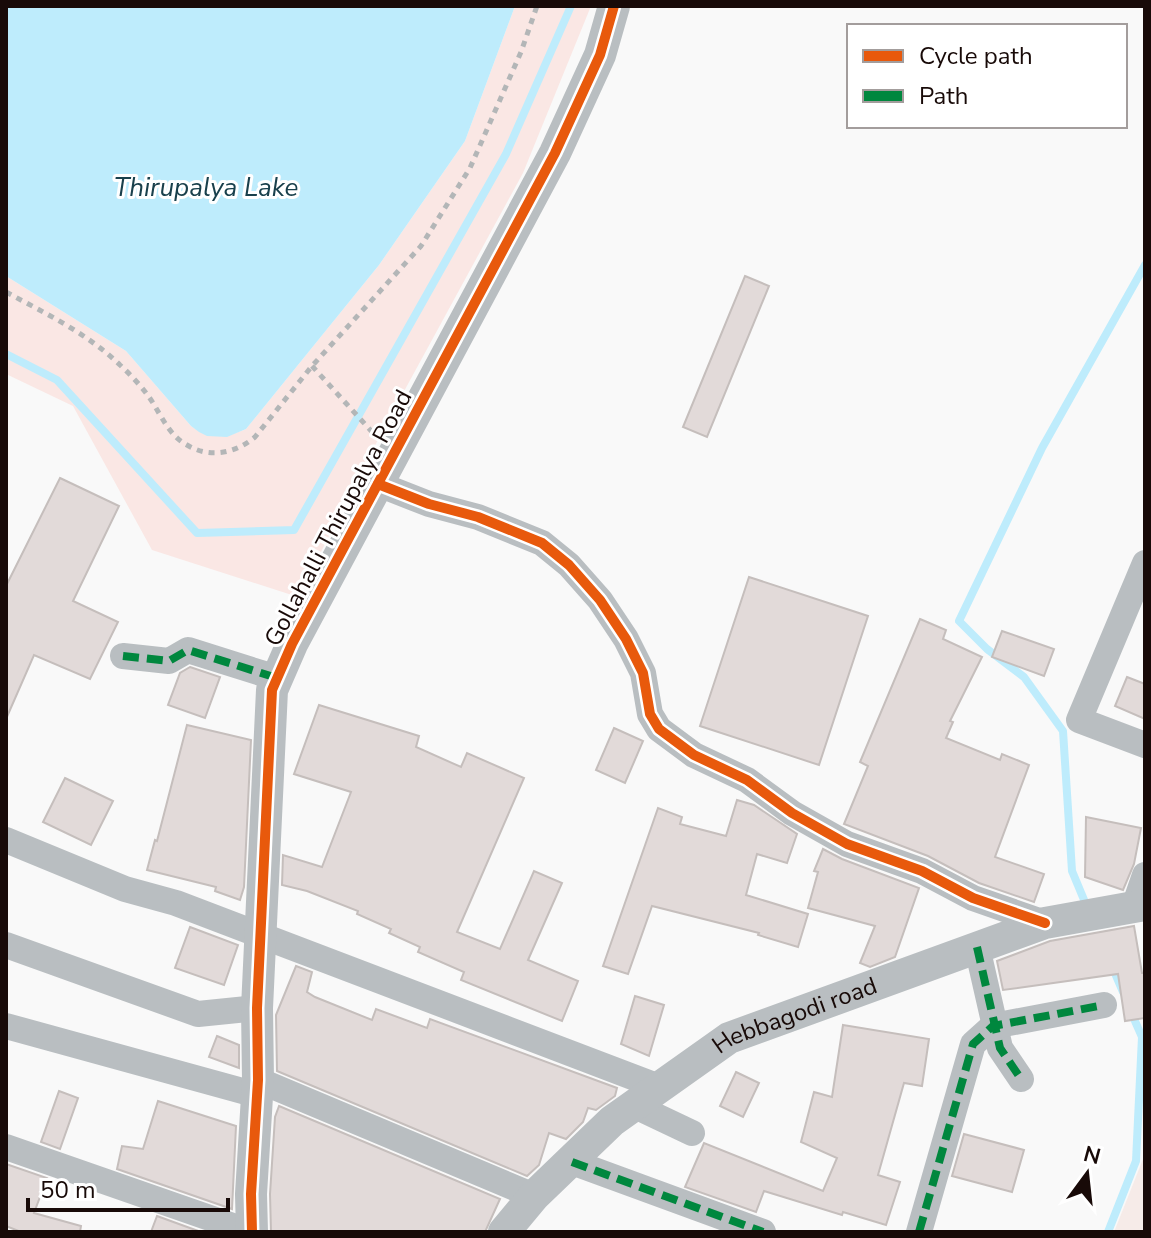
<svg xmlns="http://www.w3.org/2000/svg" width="1151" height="1238" font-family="'Nunito Sans',sans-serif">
  <rect width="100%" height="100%" fill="#f9f9f9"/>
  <path fill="#f6ebe8" d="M1145,1154V1232H1114Z"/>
  <path fill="#fae7e4" d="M515,6H591L523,173L384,428L298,597L152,550L73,406L6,374V276L126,351L191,426C204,436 231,437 246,429L379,265L465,141Z"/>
  <path fill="#beecfc" d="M6,6H515L465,141L379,265L246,429L227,437L207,436L199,432L191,426L126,351L6,276Z"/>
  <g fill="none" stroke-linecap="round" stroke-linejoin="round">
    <g stroke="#beecfc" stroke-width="8">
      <path d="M6,354L57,380L197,533L294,530L506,154L571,6"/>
      <path d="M1087,907L1072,871L1063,731L1024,677L987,649L959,621L1042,448L1145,265"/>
      <path d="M1111,964L1123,992"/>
      <path d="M1108,1232L1136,1161L1142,1037L1131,1012"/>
    </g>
  </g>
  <g fill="#e2dad9" stroke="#c5bebc" stroke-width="2">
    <path d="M745,276L769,286L707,437L683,427Z"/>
    <path d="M60,478L119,506L73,601L118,622L90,679L34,655L6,719V586Z"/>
    <path d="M749,577L868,616L819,765L700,726Z"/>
    <path d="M920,619L946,630L943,639L982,657L950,721L953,722L946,738L1000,760L1002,754L1029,765L995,857L1044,874L1034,902L979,883L928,856L844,824L868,766L860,762Z"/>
    <path d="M1002,631L1054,649L1044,676L992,657Z"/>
    <path d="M190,667L220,677L205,718L168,705L180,673Z"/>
    <path d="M1127,677L1145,684V719L1115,706Z"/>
    <path d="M319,705L419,736L416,747L461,767L467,753L524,778L457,932L500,949L534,871L562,883L528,960L578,981L562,1021L461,980L464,972L418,952L420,947L389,933L391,929L357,914L358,911L307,891L282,885L283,855L322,867L351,792L294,774Z"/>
    <path d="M187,725L251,740L244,887L240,900L215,891L216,887L147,870L155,840L157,841Z"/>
    <path d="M614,728L643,741L625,783L596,770Z"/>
    <path d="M65,778L113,801L91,845L43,822Z"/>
    <path d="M737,800L754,805L797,834L787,863L757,854L746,895L808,914L798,947L758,935L759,933L652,906L628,974L603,966L658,808L682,817L680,824L726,836Z"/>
    <path d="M1086,817L1141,828L1134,864L1123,890L1085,877Z"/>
    <path d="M823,849L842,859L919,888L895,957L870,967L860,963L875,926L808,908L818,872L814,871Z"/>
    <path d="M1134,926L1142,973H1145V1018L1125,1021L1118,974L1003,990L997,961L1050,941Z"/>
    <path d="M190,927L238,945L224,985L175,968Z"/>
    <path d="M296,966L312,972L307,992L315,997L372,1020L376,1009L427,1028L430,1019L617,1088L615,1096L596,1110L588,1108L583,1122L566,1139L549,1133L539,1165L527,1176L277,1071L276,1015Z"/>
    <path d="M635,996L664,1005L649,1056L621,1044Z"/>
    <path d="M843,1025L929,1039L922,1086L904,1083L878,1175L900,1182L886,1225L843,1212L842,1215L764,1191L756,1212L685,1187L704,1143L823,1191L837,1158L801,1142L814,1092L832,1097Z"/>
    <path d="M217,1036L239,1045V1068L209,1057Z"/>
    <path d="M736,1072L759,1083L743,1117L720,1106Z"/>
    <path d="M59,1091L78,1098L60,1149L41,1142Z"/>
    <path d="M158,1101L236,1126L232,1209L117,1169L122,1146L143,1149Z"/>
    <path d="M279,1106L500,1199L485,1232H271L270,1194L275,1117Z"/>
    <path d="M964,1134L1024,1150L1012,1192L952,1176Z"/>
    <path d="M6,1164L47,1178L34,1213L81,1226L80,1232H21L6,1226Z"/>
    <path d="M157,1216L201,1232H151Z"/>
  </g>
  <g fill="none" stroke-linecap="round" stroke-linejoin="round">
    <g stroke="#b3b6b7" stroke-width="5" stroke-dasharray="6 6" stroke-linecap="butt">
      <path d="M6,292C45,313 88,334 120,365C131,375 141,386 149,397C161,414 168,435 187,445C210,459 236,453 255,437L312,366L421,246L470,168L521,52L537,6"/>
      <path d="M312,366L374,434"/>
    </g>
    <g stroke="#b9bec1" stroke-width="26">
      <path d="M378,484L429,504L478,517L542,543L569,565L600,600L626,639L643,673L650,714L659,729L694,755L747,780L792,813L847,844L922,871L973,898L1045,923"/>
      <path d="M1145,563L1079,720L1145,745"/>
      <path d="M123,656L169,661L188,650L277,678"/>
      <path d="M6,840L125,889L176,903L659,1087"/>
      <path d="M1134,907L1145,875"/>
      <path d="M6,945L198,1014L257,1008"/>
      <path d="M977,947L1000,1048L1021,1079"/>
      <path d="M6,1026L257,1095"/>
      <path d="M258,1080L534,1196"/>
      <path d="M633,1105L692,1133"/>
      <path d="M6,1147L250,1232"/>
      <path d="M572,1162L763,1232"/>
      <path d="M919,1232L973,1044L993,1026L1104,1005"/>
    </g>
    <g stroke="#b9bec1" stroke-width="32">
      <path d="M252,1232L251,1194L258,1080L257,1008L272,690L292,644L555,153L600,55L614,6"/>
      <path id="s1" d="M504,1232L534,1196L612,1121L729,1038L1045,923L1145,905"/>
    </g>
    <g stroke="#00873e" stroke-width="8" stroke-dasharray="16 8" stroke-linecap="butt">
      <path d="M123,656L169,661L188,650L277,678"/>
      <path d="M977,947L1000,1048L1021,1079"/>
      <path d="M572,1162L763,1232"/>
      <path d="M919,1232L973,1044L993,1026L1104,1005"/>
    </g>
    <g stroke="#fff" stroke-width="15">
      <g id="cycleway">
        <path d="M378,484L429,504L478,517L542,543L569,565L600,600L626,639L643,673L650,714L659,729L694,755L747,780L792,813L847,844L922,871L973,898L1045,923"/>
        <path d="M252,1232L251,1194L258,1080L257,1008L272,690L292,644L555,153L600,55L614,6"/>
      </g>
    </g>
    <use href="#cycleway" stroke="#e8590c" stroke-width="10"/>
  </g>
  <g text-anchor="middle" stroke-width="6" stroke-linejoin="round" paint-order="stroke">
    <g font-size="24" fill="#180a08" stroke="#fff">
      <text transform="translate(338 518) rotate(-62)" y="8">Gollahalli Thirupalya Road</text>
      <text dy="8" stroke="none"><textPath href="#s1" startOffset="368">Hebbagodi road</textPath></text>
    </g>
    <g font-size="26" font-style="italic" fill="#19404c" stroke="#fff">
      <text x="206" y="196">Thirupalya Lake</text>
    </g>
  </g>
  <rect width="1151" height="1238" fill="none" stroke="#180a08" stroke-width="16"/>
  <rect x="847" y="24" width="280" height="104" fill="#ffffff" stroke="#a39d9c" stroke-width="2"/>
  <rect x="863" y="50" width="40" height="12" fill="#e8590c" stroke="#a39d9c" stroke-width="2"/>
  <text x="919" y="64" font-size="24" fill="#180a08">Cycle path</text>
  <rect x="863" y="90" width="40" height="12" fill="#00873e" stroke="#a39d9c" stroke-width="2"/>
  <text x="919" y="104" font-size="24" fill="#180a08">Path</text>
  <g transform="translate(1087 1174) rotate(15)" stroke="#ffffff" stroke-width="6" paint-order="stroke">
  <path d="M0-6L14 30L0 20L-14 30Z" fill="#180a08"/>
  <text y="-12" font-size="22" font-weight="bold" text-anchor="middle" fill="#180a08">N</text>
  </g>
  <path d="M28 1198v12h200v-12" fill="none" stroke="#180a08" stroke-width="4"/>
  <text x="40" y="1198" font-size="24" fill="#180a08" stroke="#ffffff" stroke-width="6" paint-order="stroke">50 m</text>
</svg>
